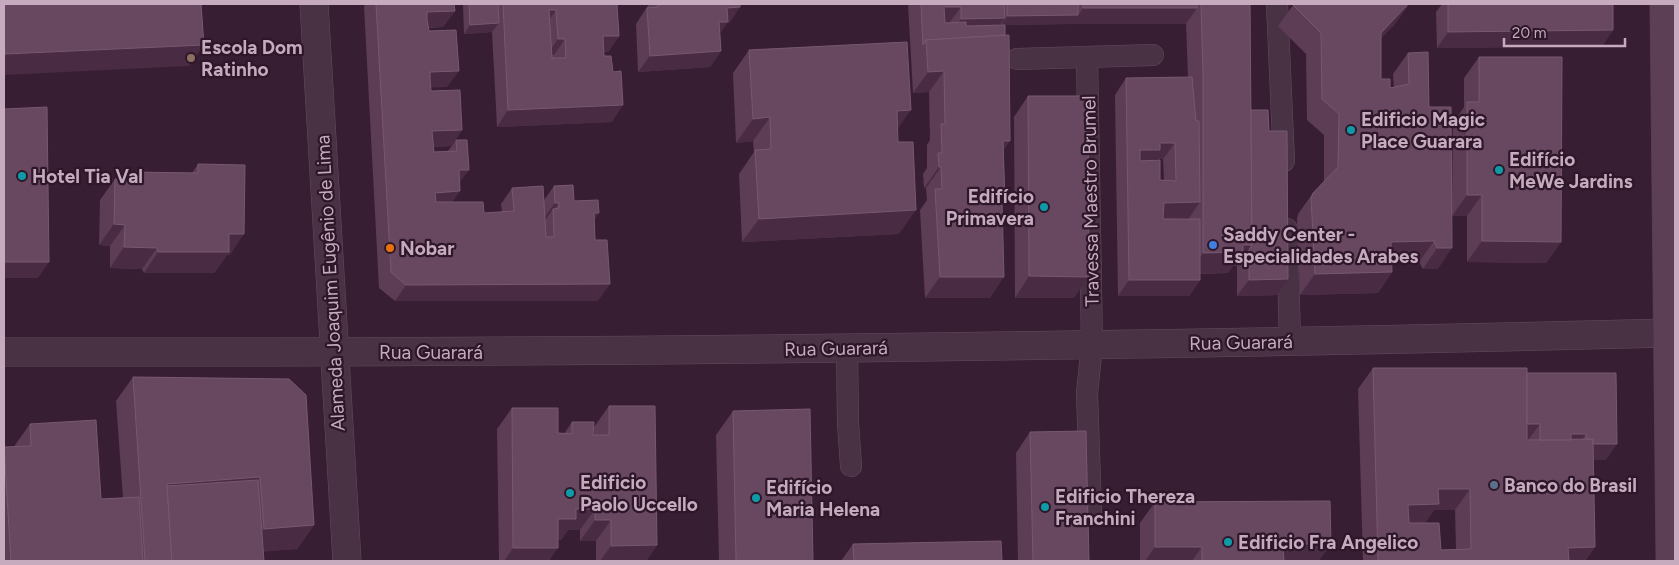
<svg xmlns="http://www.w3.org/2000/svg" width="1679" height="565" font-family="Figtree,sans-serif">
  <rect width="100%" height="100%" fill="#381e33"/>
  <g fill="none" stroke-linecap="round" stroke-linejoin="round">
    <g stroke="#644c5e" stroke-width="22">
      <g id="service">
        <path d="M1277,4L1284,161"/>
        <path d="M1087,57L1092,345L1087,393L1091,512"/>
        <path d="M1017,59L1153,55"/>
        <path d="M1287,229L1290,341"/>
        <path d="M847,348L848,423L851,466"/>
      </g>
    </g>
    <g stroke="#644c5e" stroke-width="29">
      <g id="minor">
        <path d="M314,4L347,561"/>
        <path d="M4,352C559,353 1113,347 1668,333"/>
      </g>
    </g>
    <g stroke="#523b4c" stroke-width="29">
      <path id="secondary" d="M1664,4L1670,561"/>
    </g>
    <use href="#service" stroke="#493243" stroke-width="21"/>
    <use href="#minor" stroke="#493243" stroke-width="28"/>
    <use href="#secondary" stroke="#5c3f54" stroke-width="28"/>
  </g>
  <g fill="#5d3c56" fill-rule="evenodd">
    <path d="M366,4H454L455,11L443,27L428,28L429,31L447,87H431V91L462,130L451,146L433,147L434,152L448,151L456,140L460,182L452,202L484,213L502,212L501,204L512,188L544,200L554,186L574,201L594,220L598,301H395L379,288L364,6Z"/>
    <path d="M464,4H617L619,36L608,52H604L612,122L497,127L492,32L464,34L463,5Z"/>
    <path d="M649,4H740V7L729,23H727L720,33L721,51L710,67L638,72L636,24Z"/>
    <path d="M908,4H1250L1251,110L1269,131L1277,295L1237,296V266H1233L1228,273L1200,274V280L1189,296H1118L1115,95L1126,78L1188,77L1186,23V24H1072L1001,25V24L1000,25L1005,202L1002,206L990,298H925L920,210L927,200L926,188H924L923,174L927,168V145L930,140L929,92L913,93ZM1154,159H1163L1164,180H1160L1153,161ZM1189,218V219H1163Z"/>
    <path d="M1294,4H1409L1394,25L1381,38V79L1390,88L1394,87L1393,74L1408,53L1429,107L1452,204L1453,123L1464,107V78L1479,57L1561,242L1546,263L1467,262V216H1452L1438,269H1423L1419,262L1392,263V272L1378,293L1300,295L1297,219L1298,214L1313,193L1324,182V135L1307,120L1306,54L1278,26Z"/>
    <path d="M1442,4H1613V30L1602,46L1437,48L1436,12Z"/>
    <path d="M749,50L897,130L899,234L742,242L739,174L754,152L753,141L736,143L733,73Z"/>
    <path d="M1028,96L1074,298H1015L1014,117Z"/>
    <path d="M198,164L230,255H227L214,273H144L142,269L110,268V246L99,245L100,200L115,179H128L132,172L192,173Z"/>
    <path d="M1373,368L1527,373H1616L1606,460H1593L1595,547L1585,561H1363L1358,389ZM1434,510H1455L1456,549L1441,550L1425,523Z"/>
    <path d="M133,377L289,379L314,525L297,549L264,551V561H4V448L15,447V445L30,424L101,499L123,498L116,401Z"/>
    <path d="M609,406L657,545L646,561H596V541H580V530H568L561,540H558L549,561H499L497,429L512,408L558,433L564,434L572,422L594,435V427Z"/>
    <path d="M733,411L813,561H719L716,435Z"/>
    <path d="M1030,432L1089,561H1018L1016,453Z"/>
    <path d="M1155,502L1319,561H1140V523Z"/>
    <path d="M853,544L1002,561H841Z"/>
  </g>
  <g fill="#492b43">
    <path d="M1409,4L1394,25L1366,54L1381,33Z"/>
    <path d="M740,7L729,23H727L717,38L718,24L727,8Z"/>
    <path d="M944,7H961L949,23H933Z"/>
    <path d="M1083,8H1197L1186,24H1072Z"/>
    <path d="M549,10H556L545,26Z"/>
    <path d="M455,11L443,27L416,28L427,12Z"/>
    <path d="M1078,15L1072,24L1001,25L1007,16Z"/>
    <path d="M1005,18L993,34L950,35L961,19Z"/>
    <path d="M499,23L492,32L464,34L470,25Z"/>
    <path d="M1613,30L1602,46L1437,48L1448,32Z"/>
    <path d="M603,36H619L608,52H592Z"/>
    <path d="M558,39H565L554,55H547Z"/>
    <path d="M204,45L189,66L4,75V56L5,54Z"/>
    <path d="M721,51L710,67L638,72L650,56Z"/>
    <path d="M459,71L447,87L418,88L430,72Z"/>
    <path d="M944,71L929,92L913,93L928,72Z"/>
    <path d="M623,105L612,122L497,127L508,110Z"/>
    <path d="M911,110L894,134L897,111Z"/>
    <path d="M770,117L753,141L736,143L753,119Z"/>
    <path d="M462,130L451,146L420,148L432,131Z"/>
    <path d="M1003,141H1010L995,162Z"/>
    <path d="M1160,143H1175L1163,159H1154L1149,166H1128L1140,150Z"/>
    <path d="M939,167H941L926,188H924Z"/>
    <path d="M459,170H469L457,186Z"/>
    <path d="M460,191L449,207L424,209L435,193Z"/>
    <path d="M1467,195H1482L1467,216H1452Z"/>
    <path d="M1200,202L1189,218L1152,219L1164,203Z"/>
    <path d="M555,203H559L553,211V209L546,219H543Z"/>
    <path d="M916,210L899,234L742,242L759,219Z"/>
    <path d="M594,213H599L588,229Z"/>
    <path d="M114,224L125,225L110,246L99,245Z"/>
    <path d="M229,234H244L230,255H227L214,273H144L158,252Z"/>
    <path d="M1434,241L1419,262L1376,263L1391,242Z"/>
    <path d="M1482,241L1561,242L1546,263L1467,262Z"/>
    <path d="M1243,245H1252L1237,266H1233L1228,273L1189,274L1203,253Z"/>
    <path d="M124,247L157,248L142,269L110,268Z"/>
    <path d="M1437,248H1452L1438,269H1423Z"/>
    <path d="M4,262H49L38,278H4Z"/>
    <path d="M1392,272L1378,293L1300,295L1315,274Z"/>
    <path d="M1029,276L1089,277L1074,298H1015Z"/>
    <path d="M940,277H1004L990,298H925Z"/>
    <path d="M1288,279L1277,295L1237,296L1249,280Z"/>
    <path d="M1129,280H1200L1189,296H1118Z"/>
    <path d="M610,284L598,301H395L406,285Z"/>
    <path d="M1524,424H1540L1528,440L1513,441Z"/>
    <path d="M1571,434H1586L1575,450H1567Z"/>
    <path d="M1586,444H1617L1606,460H1575Z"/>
    <path d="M260,477L244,501L166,506L167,484Z"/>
    <path d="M1438,489H1470L1455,510H1434L1424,525L1393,526L1408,505Z"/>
    <path d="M576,509H595L580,530H568L561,540H543L558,519Z"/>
    <path d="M595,520H611L596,541H580Z"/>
    <path d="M314,525L297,549L248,553L264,529Z"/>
    <path d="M1283,544H1331L1319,561H1271Z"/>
    <path d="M657,545L646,561H600L611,546Z"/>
    <path d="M1155,547H1202L1192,561H1145Z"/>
    <path d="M1595,547L1585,561H1559L1568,548Z"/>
    <path d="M513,548H558L549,561H504Z"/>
  </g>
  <g fill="#684861" stroke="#775870" fill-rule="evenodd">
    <path d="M4,4H201L204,45L5,54L4,40Z"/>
    <path d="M376,4H454L455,11L427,12V20L429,31L456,30L459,71L430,72V79L431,91L460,90L462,130L432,131L434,152L457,151L456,140H467L469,170H459L460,191L435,193L436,202H483L484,213L514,211L512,188L543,186L546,237H554L553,209L559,208V203H555L554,186L573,185L574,201L598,200L599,213H594L595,240H607L610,284L406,285L391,272Z"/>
    <path d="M469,4H498L499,23L470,25Z"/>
    <path d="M503,4H617L619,36H603L604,56H611L613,72L621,71L623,105L508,110ZM549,10H556L558,39H565L566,58H552Z"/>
    <path d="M658,4H740V7L727,8L728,22H719L721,51L650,56L647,8L658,7Z"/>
    <path d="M921,4H1004L1005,18L961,19V7H944L945,23L966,22V26L1005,25V35L926,40L923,45Z"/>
    <path d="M1007,4H1078V15L1007,16Z"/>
    <rect x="1083" y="4" width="114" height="4"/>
    <path d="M1201,4H1250L1252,245H1243V252L1203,253V73Z"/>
    <path d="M1294,4H1408L1381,33V79H1390V88L1409,84L1408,53L1428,52L1429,107H1451L1452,248H1437L1434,241L1391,242L1392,272L1315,274L1311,198L1313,193L1338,167L1339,114L1322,99L1321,33L1293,5Z"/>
    <path d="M1448,4H1613V30L1448,32Z"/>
    <path d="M1009,35L1010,141H1003L1005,202H1002L1004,277H940L935,189H942L941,167H939L938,153H942L941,124H945L944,71L928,72L926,40Z"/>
    <path d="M907,42L911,110L897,111L898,142H913L916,210L759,219L755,150L771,149L770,117L753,119L749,50Z"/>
    <path d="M1479,57H1562L1561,242L1482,241V195H1467V102H1479Z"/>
    <path d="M1192,77L1196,121H1199L1200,202L1164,203L1163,219H1200V280H1129L1126,78ZM1160,143H1175L1176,181L1160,180V160L1140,161V150H1160Z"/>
    <path d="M1028,96H1088L1089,277L1029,276Z"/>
    <path d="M47,107L49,262H4V109Z"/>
    <path d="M1251,110H1268L1269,131H1287L1288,279L1249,280V250L1252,245Z"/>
    <path d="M198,164L245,165L244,234H229V252H158L157,248L124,247L125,225L114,224L115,179H132V172L198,173Z"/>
    <path d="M1373,368H1527V440L1593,439L1595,547L1568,548L1569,561H1378ZM1438,489H1470L1471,549L1441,550L1439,523H1409L1408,505L1439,504Z"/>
    <path d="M1527,373H1616L1617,444H1593V439H1586V434H1571V440H1540V424H1527Z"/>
    <path d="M133,377L289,379L306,395L314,525L264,529L260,477L167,484L172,561H145Z"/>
    <path d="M609,406H655L657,545L611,546V520H595V509H576V519H558V548H513L512,408H558V433L572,434V422H594L593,435H609Z"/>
    <path d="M810,409L813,561H736L733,411Z"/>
    <path d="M96,420L101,499L139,497L143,561H11L4,447L31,446L30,424Z"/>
    <path d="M1086,431L1089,561H1033L1030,432Z"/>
    <path d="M258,480L264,561H172L167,486Z"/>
    <path d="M1330,501L1331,544H1283L1284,561H1202V547H1155V502Z"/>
    <path d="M1001,541L1002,561H854L853,544Z"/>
  </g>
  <circle fill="#8d6e63" stroke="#2d1728" stroke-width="2" cx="191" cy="58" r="5"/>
  <g fill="#0f9aa8" stroke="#2d1728" stroke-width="2">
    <circle cx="1351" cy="130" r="5"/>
    <circle cx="1499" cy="170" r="5"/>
    <circle cx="22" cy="176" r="5"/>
    <circle cx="1044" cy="207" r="5"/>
    <circle cx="570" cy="493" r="5"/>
    <circle cx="756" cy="498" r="5"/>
    <circle cx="1045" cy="507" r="5"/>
    <circle cx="1228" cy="542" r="5"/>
  </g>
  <circle fill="#3f7fe0" stroke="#2d1728" stroke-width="2" cx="1213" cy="245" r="5"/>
  <circle fill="#e8710a" stroke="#2d1728" stroke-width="2" cx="390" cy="248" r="5"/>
  <circle fill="#5c6f8a" stroke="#2d1728" stroke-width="2" cx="1494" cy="485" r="5"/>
  <g text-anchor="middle" stroke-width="4.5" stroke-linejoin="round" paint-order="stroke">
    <g font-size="19" font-weight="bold" fill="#c6abbf" stroke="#2d1728" text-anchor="start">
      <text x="201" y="54">Escola Dom<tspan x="201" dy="22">Ratinho</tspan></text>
      <text x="1361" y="126">Edificio Magic<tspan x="1361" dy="22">Place Guarara</tspan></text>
      <text x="1509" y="166">Edifício<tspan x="1509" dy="22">MeWe Jardins</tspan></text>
      <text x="32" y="183">Hotel Tia Val</text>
      <text x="1034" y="203" text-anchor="end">Edifício<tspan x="1034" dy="22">Primavera</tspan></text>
      <text x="1223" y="241">Saddy Center -<tspan x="1223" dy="22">Especialidades Arabes</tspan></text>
      <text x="400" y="255">Nobar</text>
      <text x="580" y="489">Edificio<tspan x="580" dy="22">Paolo Uccello</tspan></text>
      <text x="1504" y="492">Banco do Brasil</text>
      <text x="766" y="494">Edifício<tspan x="766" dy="22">Maria Helena</tspan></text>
      <text x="1055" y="503">Edificio Thereza<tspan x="1055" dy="22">Franchini</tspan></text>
      <text x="1238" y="549">Edificio Fra Angelico</text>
    </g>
    <g font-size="19" fill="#c6abbf" stroke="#2d1728">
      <text transform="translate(1090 201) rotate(-91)" y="7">Travessa Maestro Brumel</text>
      <text transform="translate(330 283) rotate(-93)" y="7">Alameda Joaquim Eugênio de Lima</text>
      <text transform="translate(1241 342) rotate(-1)" y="7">Rua Guarará</text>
      <text transform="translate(836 348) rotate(-1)" y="7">Rua Guarará</text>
      <text x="431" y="359">Rua Guarará</text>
    </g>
  </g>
  <rect width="1679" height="565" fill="none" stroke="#c6abbf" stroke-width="10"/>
  <path d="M1504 38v8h121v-8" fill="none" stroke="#c6abbf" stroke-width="2.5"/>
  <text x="1512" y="38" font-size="15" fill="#c6abbf" stroke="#2d1728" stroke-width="4" paint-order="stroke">20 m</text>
</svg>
